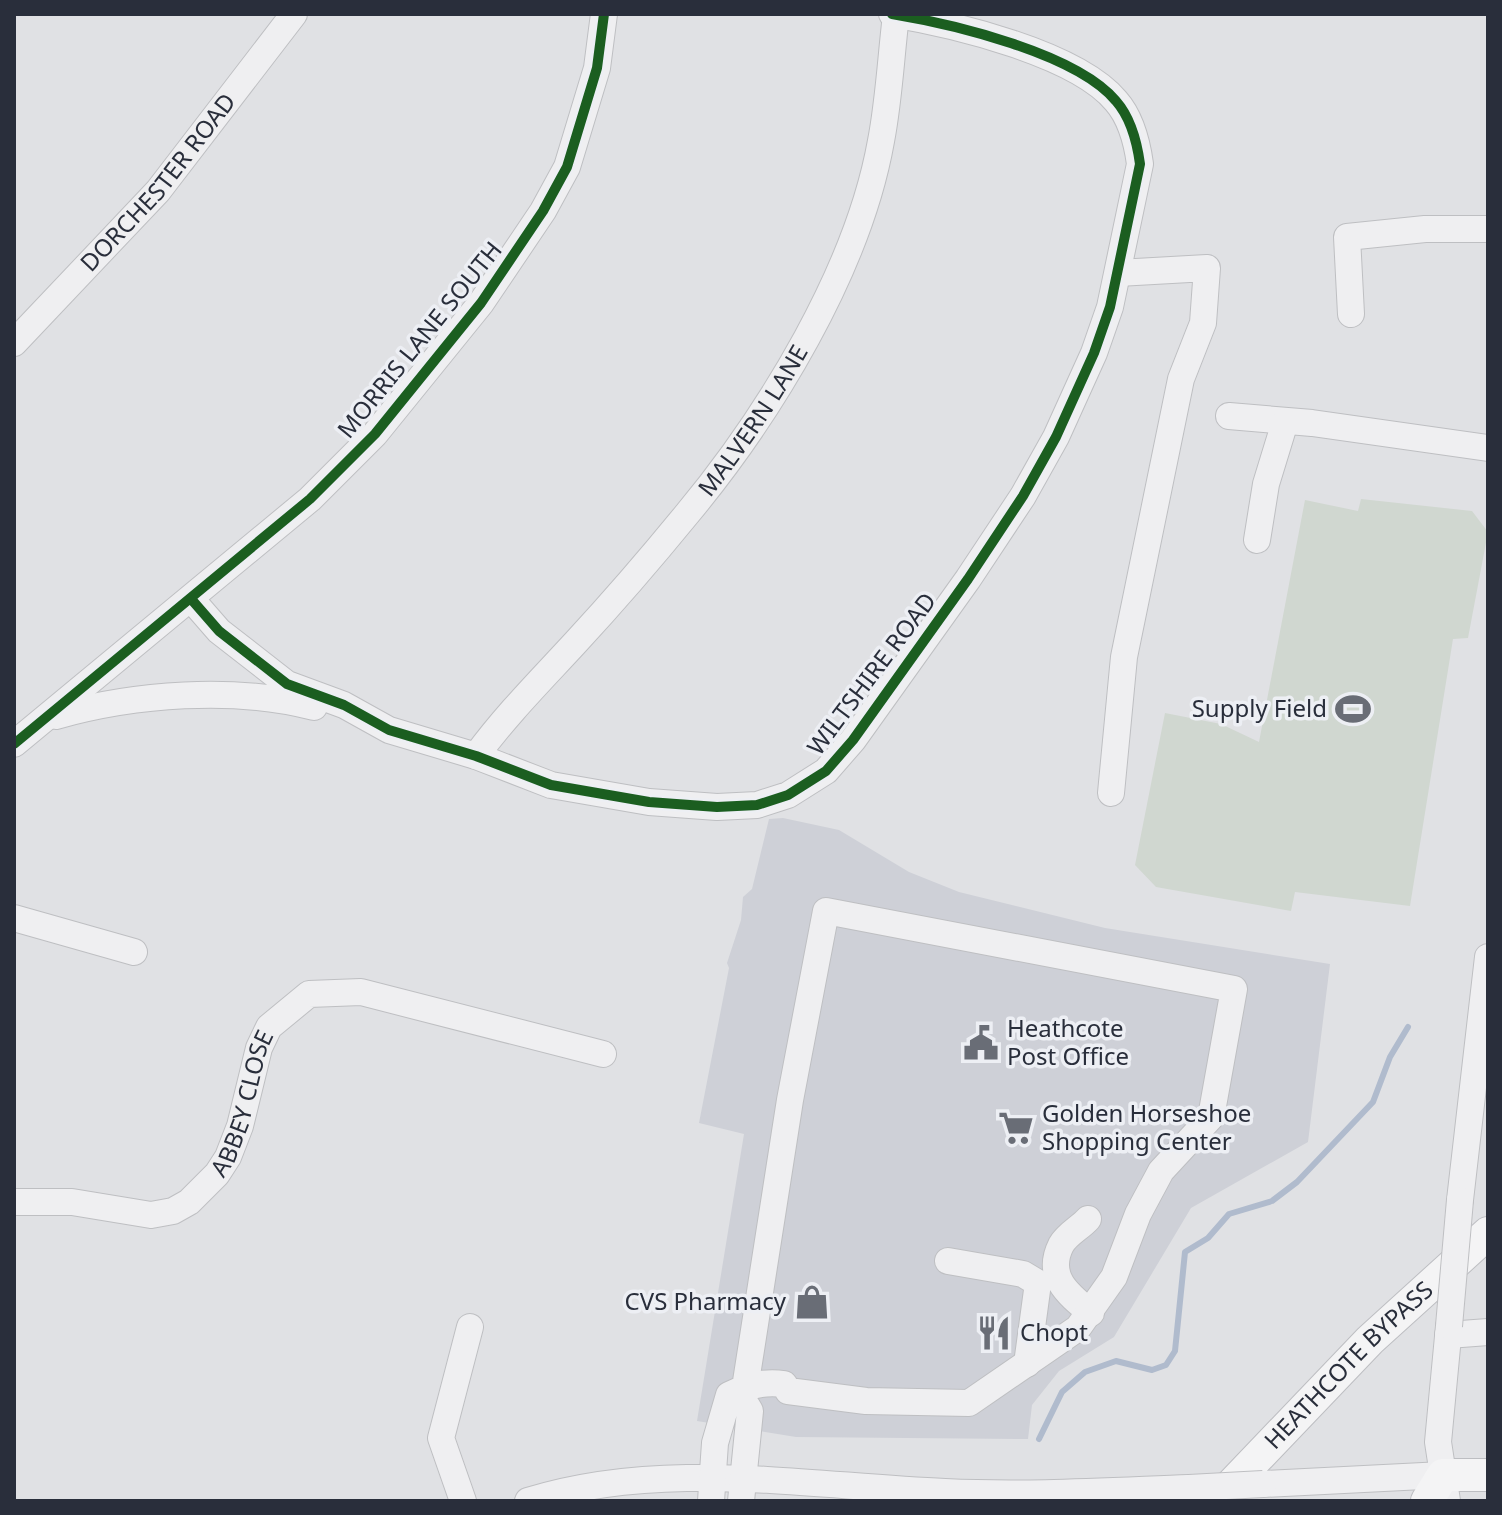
<svg xmlns="http://www.w3.org/2000/svg" width="1502" height="1515" font-family="'Noto Sans',sans-serif">
  <rect width="100%" height="100%" fill="#e0e1e4"/>
  <path fill="#ced0d7" d="M783,818L839,830L909,872L959,892L1105,928L1330,964L1308,1142L1191,1208L1114,1337L1059,1371L1032,1405L1028,1439L796,1437L697,1421L744,1134L699,1123L729,968L727,963L741,920L743,897L752,889L769,819Z"/>
  <path fill="#d0d7d0" d="M1361,499L1472,511L1488,532L1468,638L1453,639L1410,906L1295,892L1291,911L1156,887L1135,865L1165,713L1221,724L1259,742L1305,500L1358,511Z"/>
  <g fill="none" stroke-linecap="round" stroke-linejoin="round">
    <path stroke="#b0bbcd" stroke-width="6" d="M1039,1439L1062,1392L1085,1372L1116,1361L1152,1370L1166,1365L1175,1351L1185,1252L1208,1238L1229,1214L1272,1201L1297,1182L1373,1102L1390,1057L1408,1027"/>
    <g stroke="#bebfc2" stroke-width="28">
      <g id="minor">
        <path d="M1351,314L1347,237L1425,229H1488"/>
        <path id="s1" d="M14,343L158,191L294,14"/>
        <path d="M1229,416L1312,423L1488,448"/>
        <path d="M1257,540L1266,484L1285,422"/>
        <path d="M192,600L219,631L287,684L344,705L389,730L476,756L551,785L649,802L717,807L757,805L788,795L826,771L853,740L968,579L1023,496L1056,437L1094,353L1110,307L1140,164C1137,142 1131,118 1116,101C1076,53 952,24 892,14"/>
        <path d="M56,716C134,694 234,686 314,707"/>
        <path d="M14,744L310,499L375,434L481,303L543,211L567,167L597,68L604,14"/>
        <path id="s2" d="M476,756C506,715 541,680 576,642C614,601 651,558 687,514C770,414 858,270 881,141C889,100 891,56 896,15"/>
        <path d="M1111,793L1124,657L1181,379L1203,323L1207,268L1118,273"/>
        <path d="M14,918L134,952"/>
        <path d="M1460,1200L1488,957"/>
        <path id="s3" d="M14,1202H72L151,1215L173,1211L189,1202L217,1174L228,1157L240,1126L259,1048L269,1027L309,994L361,992L603,1054"/>
        <path d="M1088,1219C1080,1228 1067,1234 1061,1245C1045,1277 1069,1295 1091,1313"/>
        <path d="M948,1261L1023,1274L1038,1283L1027,1364"/>
        <path d="M1448,1335L1488,1332"/>
        <path d="M1263,1484L1443,1475"/>
        <path d="M463,1501L441,1438L470,1327"/>
        <path d="M528,1501C664,1459 806,1486 945,1492C1027,1496 1108,1491 1189,1488"/>
        <path d="M711,1501L715,1443L729,1395C748,1386 763,1381 784,1384L788,1391L866,1401L969,1403L1078,1328L1114,1277L1138,1214L1161,1171L1211,1117L1234,989L826,911L790,1100L745,1388L744,1401L750,1411L741,1501"/>
        <path d="M1447,1501L1438,1442L1449,1326"/>
      </g>
    </g>
    <g stroke="#bdbec2" stroke-width="34">
      <g id="major">
        <path id="s4" d="M1216,1501L1370,1340L1488,1233"/>
        <path d="M1427,1501L1443,1475H1488"/>
      </g>
    </g>
    <use href="#minor" stroke="#efeff1" stroke-width="26"/>
    <use href="#major" stroke="#f4f4f5" stroke-width="32"/>
    <g stroke="#bebfc2" stroke-width="28" stroke-linecap="butt">
      <g id="minor-bridge">
        <path d="M1449,1326L1460,1200"/>
        <path d="M1189,1488L1263,1484"/>
      </g>
    </g>
    <use href="#minor-bridge" stroke="#efeff1" stroke-width="26"/>
    <g stroke="#edeff4" stroke-width="15">
      <g id="cycleway">
        <path d="M192,600L219,631L287,684L344,705L389,730L476,756L551,785L649,802L717,807L757,805L788,795L826,771L853,740L968,579L1023,496L1056,437L1094,353L1110,307L1140,164C1137,142 1131,118 1116,101C1076,53 952,24 892,14"/>
        <path d="M14,744L310,499L375,434L481,303L543,211L567,167L597,68L604,14"/>
      </g>
    </g>
    <use href="#cycleway" stroke="#1b5e20" stroke-width="10"/>
  </g>
  <defs>
    <g id="stadium-bare" transform="scale(2.76)"><path d="M0-5a6.5 5 0 1 0 0 10a6.5 5 0 1 0 0-10ZM-3.5-1.8h7v3.6h-7Z" fill="#696d76" stroke="#edeff4" stroke-width="2.5" paint-order="stroke"/></g>
    <g id="civic-bare" transform="scale(2.76)"><path d="M-.6-6.5H3V-4.5H.6V-3L4-1V1h2V6H-6V1h2V-1L-.6-3ZM-1.2 2.5V6h2.4V2.5Z" fill="#696d76" stroke="#edeff4" stroke-width="2.5" paint-order="stroke"/></g>
    <g id="supermarket-bare" transform="scale(2.76)"><path d="M-6-5.5h2.5l.6 2H6L4.5 2H-2.5L-4.4-4H-6ZM-1.5 3.2a1.3 1.3 0 1 0 .1 0ZM3 3.2a1.3 1.3 0 1 0 .1 0Z" fill="#696d76" stroke="#edeff4" stroke-width="2.5" paint-order="stroke"/></g>
    <g id="shop-bare" transform="scale(2.76)"><path d="M-5-2.5h2.3a2.7 3.5 0 0 1 5.4 0H5L5.5 6h-11ZM-1.5-2.5h3a1.5 2.3 0 0 0-3 0Z" fill="#696d76" stroke="#edeff4" stroke-width="2.5" paint-order="stroke"/></g>
    <g id="restaurant-bare" transform="scale(2.76)"><path d="M-5-6h1v4h1v-4h1v4h1v-4h1v5L-1.5 .5V6h-2V.5L-5-1ZM5-6V6H3V1.5H1.5Q1.5-4 5-6Z" fill="#696d76" stroke="#edeff4" stroke-width="2.5" paint-order="stroke"/></g>
  </defs>
  <g fill-rule="evenodd">
    <use href="#stadium-bare" x="1353" y="709"/>
    <use href="#civic-bare" x="981" y="1043"/>
    <use href="#supermarket-bare" x="1016" y="1128"/>
    <use href="#shop-bare" x="812" y="1302"/>
    <use href="#restaurant-bare" x="994" y="1333"/>
  </g>
  <g text-anchor="middle" stroke-width="7" stroke-linejoin="round" paint-order="stroke">
    <g font-size="24" fill="#292e3b" stroke="#edeff4">
      <text dy="8" stroke="none"><textPath href="#s1" startOffset="216">DORCHESTER ROAD</textPath></text>
      <text transform="translate(420 340) rotate(-51)" y="8">MORRIS LANE SOUTH</text>
      <text dy="8" stroke="none"><textPath href="#s2" startOffset="436">MALVERN LANE</textPath></text>
      <text transform="translate(872 674) rotate(-53)" y="8">WILTSHIRE ROAD</text>
      <text dy="8" stroke="none"><textPath href="#s3" startOffset="294">ABBEY CLOSE</textPath></text>
      <text dy="8" stroke="none"><textPath href="#s4" startOffset="190">HEATHCOTE BYPASS</textPath></text>
    </g>
    <g font-size="24" fill="#292e3b" stroke="#edeff4" text-anchor="start">
      <text x="1327" y="717" text-anchor="end">Supply Field</text>
      <text x="1007" y="1037">Heathcote<tspan x="1007" dy="28">Post Office</tspan></text>
      <text x="1042" y="1122">Golden Horseshoe<tspan x="1042" dy="28">Shopping Center</tspan></text>
      <text x="786" y="1310" text-anchor="end">CVS Pharmacy</text>
      <text x="1020" y="1341">Chopt</text>
    </g>
  </g>
  <rect width="1502" height="1515" fill="none" stroke="#292e3b" stroke-width="32"/>
</svg>
